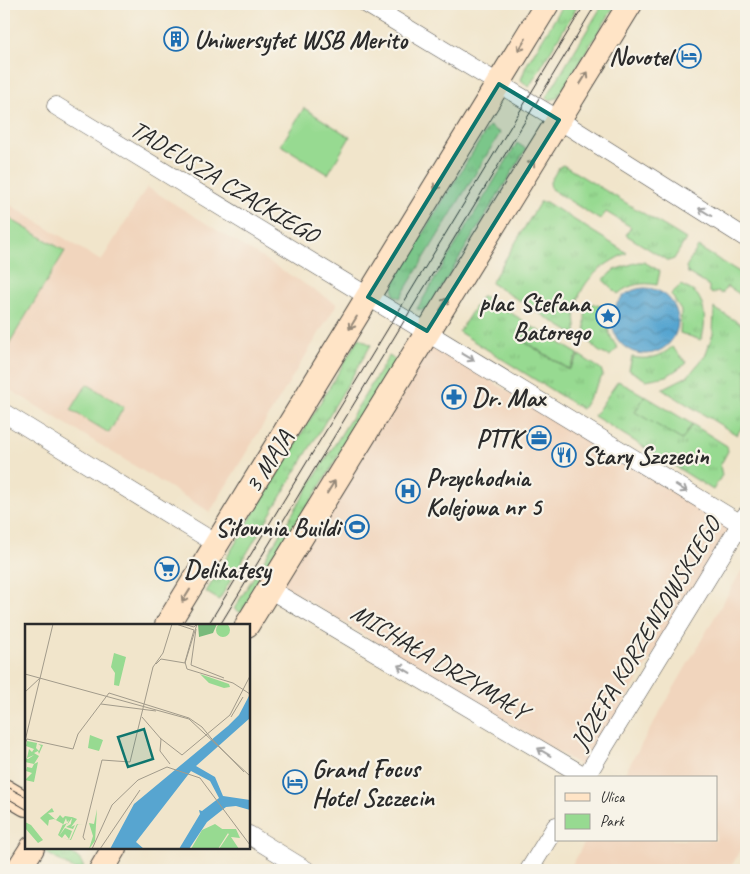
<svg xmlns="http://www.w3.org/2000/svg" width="750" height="874" font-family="Caveat,sans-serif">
  <defs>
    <pattern id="grass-tufts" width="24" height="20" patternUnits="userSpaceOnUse" patternTransform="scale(1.25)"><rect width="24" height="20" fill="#97da91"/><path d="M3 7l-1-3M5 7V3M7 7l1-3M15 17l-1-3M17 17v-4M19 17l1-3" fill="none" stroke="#82bb7d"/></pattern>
    <pattern id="water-waves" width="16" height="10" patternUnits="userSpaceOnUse" patternTransform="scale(1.25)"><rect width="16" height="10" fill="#57a5d0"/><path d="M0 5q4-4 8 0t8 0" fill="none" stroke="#4887a9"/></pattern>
  </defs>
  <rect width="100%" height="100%" fill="#f7f3e8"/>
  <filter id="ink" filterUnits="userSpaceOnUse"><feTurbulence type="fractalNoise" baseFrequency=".02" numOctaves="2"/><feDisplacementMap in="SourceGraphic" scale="10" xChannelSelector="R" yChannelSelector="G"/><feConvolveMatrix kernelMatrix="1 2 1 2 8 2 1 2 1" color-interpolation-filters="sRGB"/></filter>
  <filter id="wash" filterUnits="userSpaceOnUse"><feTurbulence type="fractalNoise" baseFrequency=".0096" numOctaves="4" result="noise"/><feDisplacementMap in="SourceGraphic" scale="20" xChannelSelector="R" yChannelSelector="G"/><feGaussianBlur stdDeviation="1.12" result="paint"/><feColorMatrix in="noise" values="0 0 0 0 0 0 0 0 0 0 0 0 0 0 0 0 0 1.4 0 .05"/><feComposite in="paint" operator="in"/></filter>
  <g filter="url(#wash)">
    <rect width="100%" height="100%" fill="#f1e5cb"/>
    <g fill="#f1d5bd">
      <path d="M147,187L337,304L210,512L4,386V201L101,261Z"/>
      <path d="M427,342L731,527L584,768L281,584Z"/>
      <path d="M743,568L746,570V841L729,870H569L586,840H716V778H622Z"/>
    </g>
    <g fill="url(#grass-tufts)" stroke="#61825e">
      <path d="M564,4H579L529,87L521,80L526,66Z"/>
      <path d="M603,4H616L557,98L550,100L546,98Z"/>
      <path d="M489,126L500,133L400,298L394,295L393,282Z"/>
      <path d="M517,143L526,149L430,306L426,310L417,309Z"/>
      <path d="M563,165L686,239L674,259L668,261L626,235L631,227L606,212L600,220L551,189L550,182L559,167Z"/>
      <path d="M540,202H546L627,253C601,265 579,281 575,313C575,320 577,329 576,336L491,283Z"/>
      <path d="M698,247L746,276V298L727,286L722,294L718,291L712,294L709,291V286L688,273L686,267Z"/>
      <path d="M638,262H644L660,271L657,285C643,282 629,284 618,294L603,280L614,270Z"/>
      <path d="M681,285C686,288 695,291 698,296C706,307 706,328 701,340L680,333L681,311L671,294Z"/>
      <path d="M481,297H485L532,326L523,341L569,370L579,355L601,369L603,375L582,409L459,332Z"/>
      <path d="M588,302L609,309C605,323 608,336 618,348L610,356C585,350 581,324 588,302Z"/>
      <path d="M714,308L746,327V420L737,435L662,389L688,376L705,356L713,334Z"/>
      <path d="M359,338L371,345L219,600L206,592Z"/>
      <path d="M672,347L687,363L667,376L646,380L629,370L632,357C647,360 660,358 672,347Z"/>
      <path d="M389,356L397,361L242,613L234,609Z"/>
      <path d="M618,381L645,396L636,412L682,440L692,424L727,446L728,451L720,466L722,475L713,490L594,416Z"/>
      <path d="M49,848C63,848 82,854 84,870H75L45,852Z"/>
    </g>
    <g fill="#97da91" stroke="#61825e">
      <path d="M304,108L350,137L328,174L281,145Z"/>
      <path d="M5,216L65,251L4,352V218Z"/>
      <path d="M533,327L578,354L569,369L524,341Z"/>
      <path d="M87,384L124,407L109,433L71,410Z"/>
      <path d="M645,396L692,424L682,440L635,412Z"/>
    </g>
    <circle fill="url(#water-waves)" stroke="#41687e" cx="645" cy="321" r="33"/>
  </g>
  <g filter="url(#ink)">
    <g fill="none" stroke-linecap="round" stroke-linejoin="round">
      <g stroke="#494743" stroke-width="19">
        <g id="street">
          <path d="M367,4L559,120L746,238"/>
          <path d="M56,106L741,524"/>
          <path d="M4,413L217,544"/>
          <path d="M269,589L586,777"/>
          <path d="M585,778L746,515"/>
          <path d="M249,835L306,870"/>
          <path d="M529,870L556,826"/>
        </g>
      </g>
      <g stroke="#494743" stroke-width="26">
        <g id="secondary">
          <path d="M167,625L547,4"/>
          <path d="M247,625L630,4"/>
          <path d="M4,791L26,804"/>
          <path d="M18,870L32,848"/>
          <path d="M101,870L114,848"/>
        </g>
      </g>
      <use href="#street" stroke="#fff" stroke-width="18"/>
      <use href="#secondary" stroke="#ffe4c6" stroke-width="24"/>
      <g stroke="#2b2b2b" stroke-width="1">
        <path d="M208,625L585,4"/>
        <path d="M220,625L596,4"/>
        <path d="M4,785L26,797"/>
        <path d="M4,796L26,809"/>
      </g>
    </g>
    <defs><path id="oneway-shaft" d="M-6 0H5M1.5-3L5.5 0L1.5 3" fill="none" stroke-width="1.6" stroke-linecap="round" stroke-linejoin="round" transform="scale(1.25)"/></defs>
    <g stroke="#958878">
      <use href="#oneway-shaft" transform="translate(522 45) rotate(121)"/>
      <use href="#oneway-shaft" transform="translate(584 78) rotate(-58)"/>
      <use href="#oneway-shaft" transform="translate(530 166) rotate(-58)"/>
      <use href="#oneway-shaft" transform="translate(438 184) rotate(122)"/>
      <use href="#oneway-shaft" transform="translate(444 304) rotate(-58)"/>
      <use href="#oneway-shaft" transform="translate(353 323) rotate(121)"/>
      <use href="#oneway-shaft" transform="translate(331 487) rotate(-58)"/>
      <use href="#oneway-shaft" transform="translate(186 596) rotate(122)"/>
    </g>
    <g stroke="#a0a0a0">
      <use href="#oneway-shaft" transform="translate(705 212) rotate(-148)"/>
      <use href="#oneway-shaft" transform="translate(468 357) rotate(31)"/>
      <use href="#oneway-shaft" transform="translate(681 488) rotate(32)"/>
      <use href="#oneway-shaft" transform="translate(404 669) rotate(-149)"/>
      <use href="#oneway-shaft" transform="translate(544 752) rotate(-149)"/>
    </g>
  </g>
  <path fill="#0f766e" fill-opacity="0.2" stroke="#0f766e" stroke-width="4" stroke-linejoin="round" d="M499,84L559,120L427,331L368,297Z"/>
  <defs>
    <g id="building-ring" transform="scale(1.25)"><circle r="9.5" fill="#f7f3e8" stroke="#1f6fb2" stroke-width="1.5"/><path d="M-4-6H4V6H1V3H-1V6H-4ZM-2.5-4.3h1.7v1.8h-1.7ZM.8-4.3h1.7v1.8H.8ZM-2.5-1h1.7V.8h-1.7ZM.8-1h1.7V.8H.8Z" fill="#1f6fb2"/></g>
    <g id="hotel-ring" transform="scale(1.25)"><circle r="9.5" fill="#f7f3e8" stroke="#1f6fb2" stroke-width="1.5"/><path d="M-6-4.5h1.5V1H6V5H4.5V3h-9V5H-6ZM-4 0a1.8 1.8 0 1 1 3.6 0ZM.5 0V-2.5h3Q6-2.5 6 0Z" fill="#1f6fb2"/></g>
    <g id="sight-ring" transform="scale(1.25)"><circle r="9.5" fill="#f7f3e8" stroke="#1f6fb2" stroke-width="1.5"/><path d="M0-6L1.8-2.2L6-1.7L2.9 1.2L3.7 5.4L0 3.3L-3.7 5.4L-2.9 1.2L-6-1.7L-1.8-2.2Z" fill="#1f6fb2"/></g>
    <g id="pharmacy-ring" transform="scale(1.25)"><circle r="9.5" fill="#f7f3e8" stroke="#1f6fb2" stroke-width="1.5"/><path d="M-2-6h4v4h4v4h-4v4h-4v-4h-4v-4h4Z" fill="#1f6fb2"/></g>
    <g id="office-ring" transform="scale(1.25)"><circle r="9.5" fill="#f7f3e8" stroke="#1f6fb2" stroke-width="1.5"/><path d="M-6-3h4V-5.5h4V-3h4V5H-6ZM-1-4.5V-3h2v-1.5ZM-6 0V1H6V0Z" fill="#1f6fb2"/></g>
    <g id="restaurant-ring" transform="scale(1.25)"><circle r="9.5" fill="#f7f3e8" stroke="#1f6fb2" stroke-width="1.5"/><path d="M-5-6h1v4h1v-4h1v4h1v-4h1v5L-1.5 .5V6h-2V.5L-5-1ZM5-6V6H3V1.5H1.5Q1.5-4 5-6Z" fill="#1f6fb2"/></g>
    <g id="hospital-ring" transform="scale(1.25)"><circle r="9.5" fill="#f7f3e8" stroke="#1f6fb2" stroke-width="1.5"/><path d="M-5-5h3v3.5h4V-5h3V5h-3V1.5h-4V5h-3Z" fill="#1f6fb2"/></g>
    <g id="stadium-ring" transform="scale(1.25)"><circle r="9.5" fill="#f7f3e8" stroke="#1f6fb2" stroke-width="1.5"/><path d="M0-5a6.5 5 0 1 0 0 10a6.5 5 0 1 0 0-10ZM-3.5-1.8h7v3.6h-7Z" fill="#1f6fb2"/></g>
    <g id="supermarket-ring" transform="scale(1.25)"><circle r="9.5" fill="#f7f3e8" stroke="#1f6fb2" stroke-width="1.5"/><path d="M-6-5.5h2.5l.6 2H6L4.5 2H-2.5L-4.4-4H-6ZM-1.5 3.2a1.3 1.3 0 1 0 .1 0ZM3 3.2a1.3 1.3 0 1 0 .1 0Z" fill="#1f6fb2"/></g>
  </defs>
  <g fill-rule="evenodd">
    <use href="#building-ring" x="176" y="39"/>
    <use href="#hotel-ring" x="689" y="56"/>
    <use href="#sight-ring" x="608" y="316"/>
    <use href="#pharmacy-ring" x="454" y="397"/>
    <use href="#office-ring" x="539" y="438"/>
    <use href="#restaurant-ring" x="564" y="455"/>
    <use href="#hospital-ring" x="408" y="491"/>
    <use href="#stadium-ring" x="357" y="527"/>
    <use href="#supermarket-ring" x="167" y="569"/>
    <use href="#hotel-ring" x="295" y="782"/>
  </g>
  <g text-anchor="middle" stroke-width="4.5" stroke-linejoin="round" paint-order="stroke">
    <g font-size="25" font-weight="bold" fill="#2b2b2b" stroke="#f7f3e8" text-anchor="start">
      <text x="194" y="48">Uniwersytet WSB Merito</text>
      <text x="672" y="65" text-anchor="end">Novotel</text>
      <text x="590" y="311" text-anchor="end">plac Stefana<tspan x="590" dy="29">Batorego</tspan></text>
      <text x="472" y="406">Dr. Max</text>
      <text x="522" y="447" text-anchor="end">PTTK</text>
      <text x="582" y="464">Stary Szczecin</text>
      <text x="426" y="486">Przychodnia<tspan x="426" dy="29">Kolejowa nr 5</tspan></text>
      <text x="340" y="536" text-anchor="end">Siłownia Buildi</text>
      <text x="184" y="578">Delikatesy</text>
      <text x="312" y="777">Grand Focus<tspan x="312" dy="29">Hotel Szczecin</tspan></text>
    </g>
    <g font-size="25" fill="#2b2b2b" stroke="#f7f3e8">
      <text transform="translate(225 181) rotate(31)" y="9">TADEUSZA CZACKIEGO</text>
      <text transform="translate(268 461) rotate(-58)" y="9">3 MAJA</text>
      <text transform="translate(645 633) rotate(-59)" y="9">JÓZEFA KORZENIOWSKIEGO</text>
      <text transform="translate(440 661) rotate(31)" y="9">MICHAŁA DRZYMAŁY</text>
    </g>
  </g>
  <g transform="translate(25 624)">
    <rect width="225" height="225" fill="#f1e5cb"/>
    <path d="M175,50L204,60L205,63L199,64L184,59ZM65,111L78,116L74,127L63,124ZM2,117L12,119L11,124L14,127L16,122L13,120L18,121L14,130L13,127L9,129L14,132L9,140L13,138L9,158L0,156L7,149L1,147L2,143L7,144L9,140L0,138V134L3,135L9,131L2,134L4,125L7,128L9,125L1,122ZM27,184L29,188L23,189L31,196L35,191L38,194L40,192L46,193H47L54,195L47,193L52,195L46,203L50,201L48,205L41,203L46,200L45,204L47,194L42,201L44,196L42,198L41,194L38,201L42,199L34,212L40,204L47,207L44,215L40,210L37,214L45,216L52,200L59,201L53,200L46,216L37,214L33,211L38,200L29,195L24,196L23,202L15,194ZM72,185L70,217L64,225L68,212L64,199L69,200ZM196,205H211L215,214L206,213L214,225H194L204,210Z" fill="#97da91"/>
    <path d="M173,0H192L188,9L174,13Z" fill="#79ba7b"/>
    <path d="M191 6a7 7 0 1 1 14 0a7 7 0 1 1-14 0ZM89,29L101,33L94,62L89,61L90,49L86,43Z" fill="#97da91"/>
    <path d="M0,198L6,201L18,216L13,219L0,204ZM190,200L203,209L193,225H166L177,206Z" fill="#97da91"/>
    <path d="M225,70V94L171,142L190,153L198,172L225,176V186L211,182L201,183L182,198L164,225H154L175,190L174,186L177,187L194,174L185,157L166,147L111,218L119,225H85L109,180L203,102L214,91Z" fill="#57a5d0"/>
    <path fill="none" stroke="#a29b8b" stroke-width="1" d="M151,0L169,6L160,38L162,45L208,59L225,70M158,0L169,3L172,0M171,5L166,41L199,54M131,40L136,35L160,39L172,0M0,50L164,95L225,152M0,68L15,54M76,80L131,87M117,93L136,115L135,127L145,140M206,93L218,73M135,114L157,131L205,91L225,52M186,114L219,148M0,117L28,0M0,120L2,115L48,125M48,125L53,110L84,69L164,94L177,103L186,114M60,216L58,213L77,136L105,138L128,43L138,29L147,0M67,225L87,181L113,156L142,143L175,154L225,221M75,225L115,166"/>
    <path fill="#0f766e" fill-opacity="0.15" stroke="#0f766e" stroke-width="2.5" d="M119,105L128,135L103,143L93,113Z"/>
    <rect width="225" height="225" fill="none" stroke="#2b2b2b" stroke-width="2.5"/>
  </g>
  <rect width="750" height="874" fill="none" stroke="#f7f3e8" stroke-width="20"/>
  <rect x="555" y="776" width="162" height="65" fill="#f7f3e8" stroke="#a5a39c"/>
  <rect x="565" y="793" width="25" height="8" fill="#ffe4c6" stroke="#a5a39c"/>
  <text x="600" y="802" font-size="15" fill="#2b2b2b">Ulica</text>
  <rect x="565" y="814" width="25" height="15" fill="#97da91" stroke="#a5a39c"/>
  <text x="600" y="826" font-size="15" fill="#2b2b2b">Park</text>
</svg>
